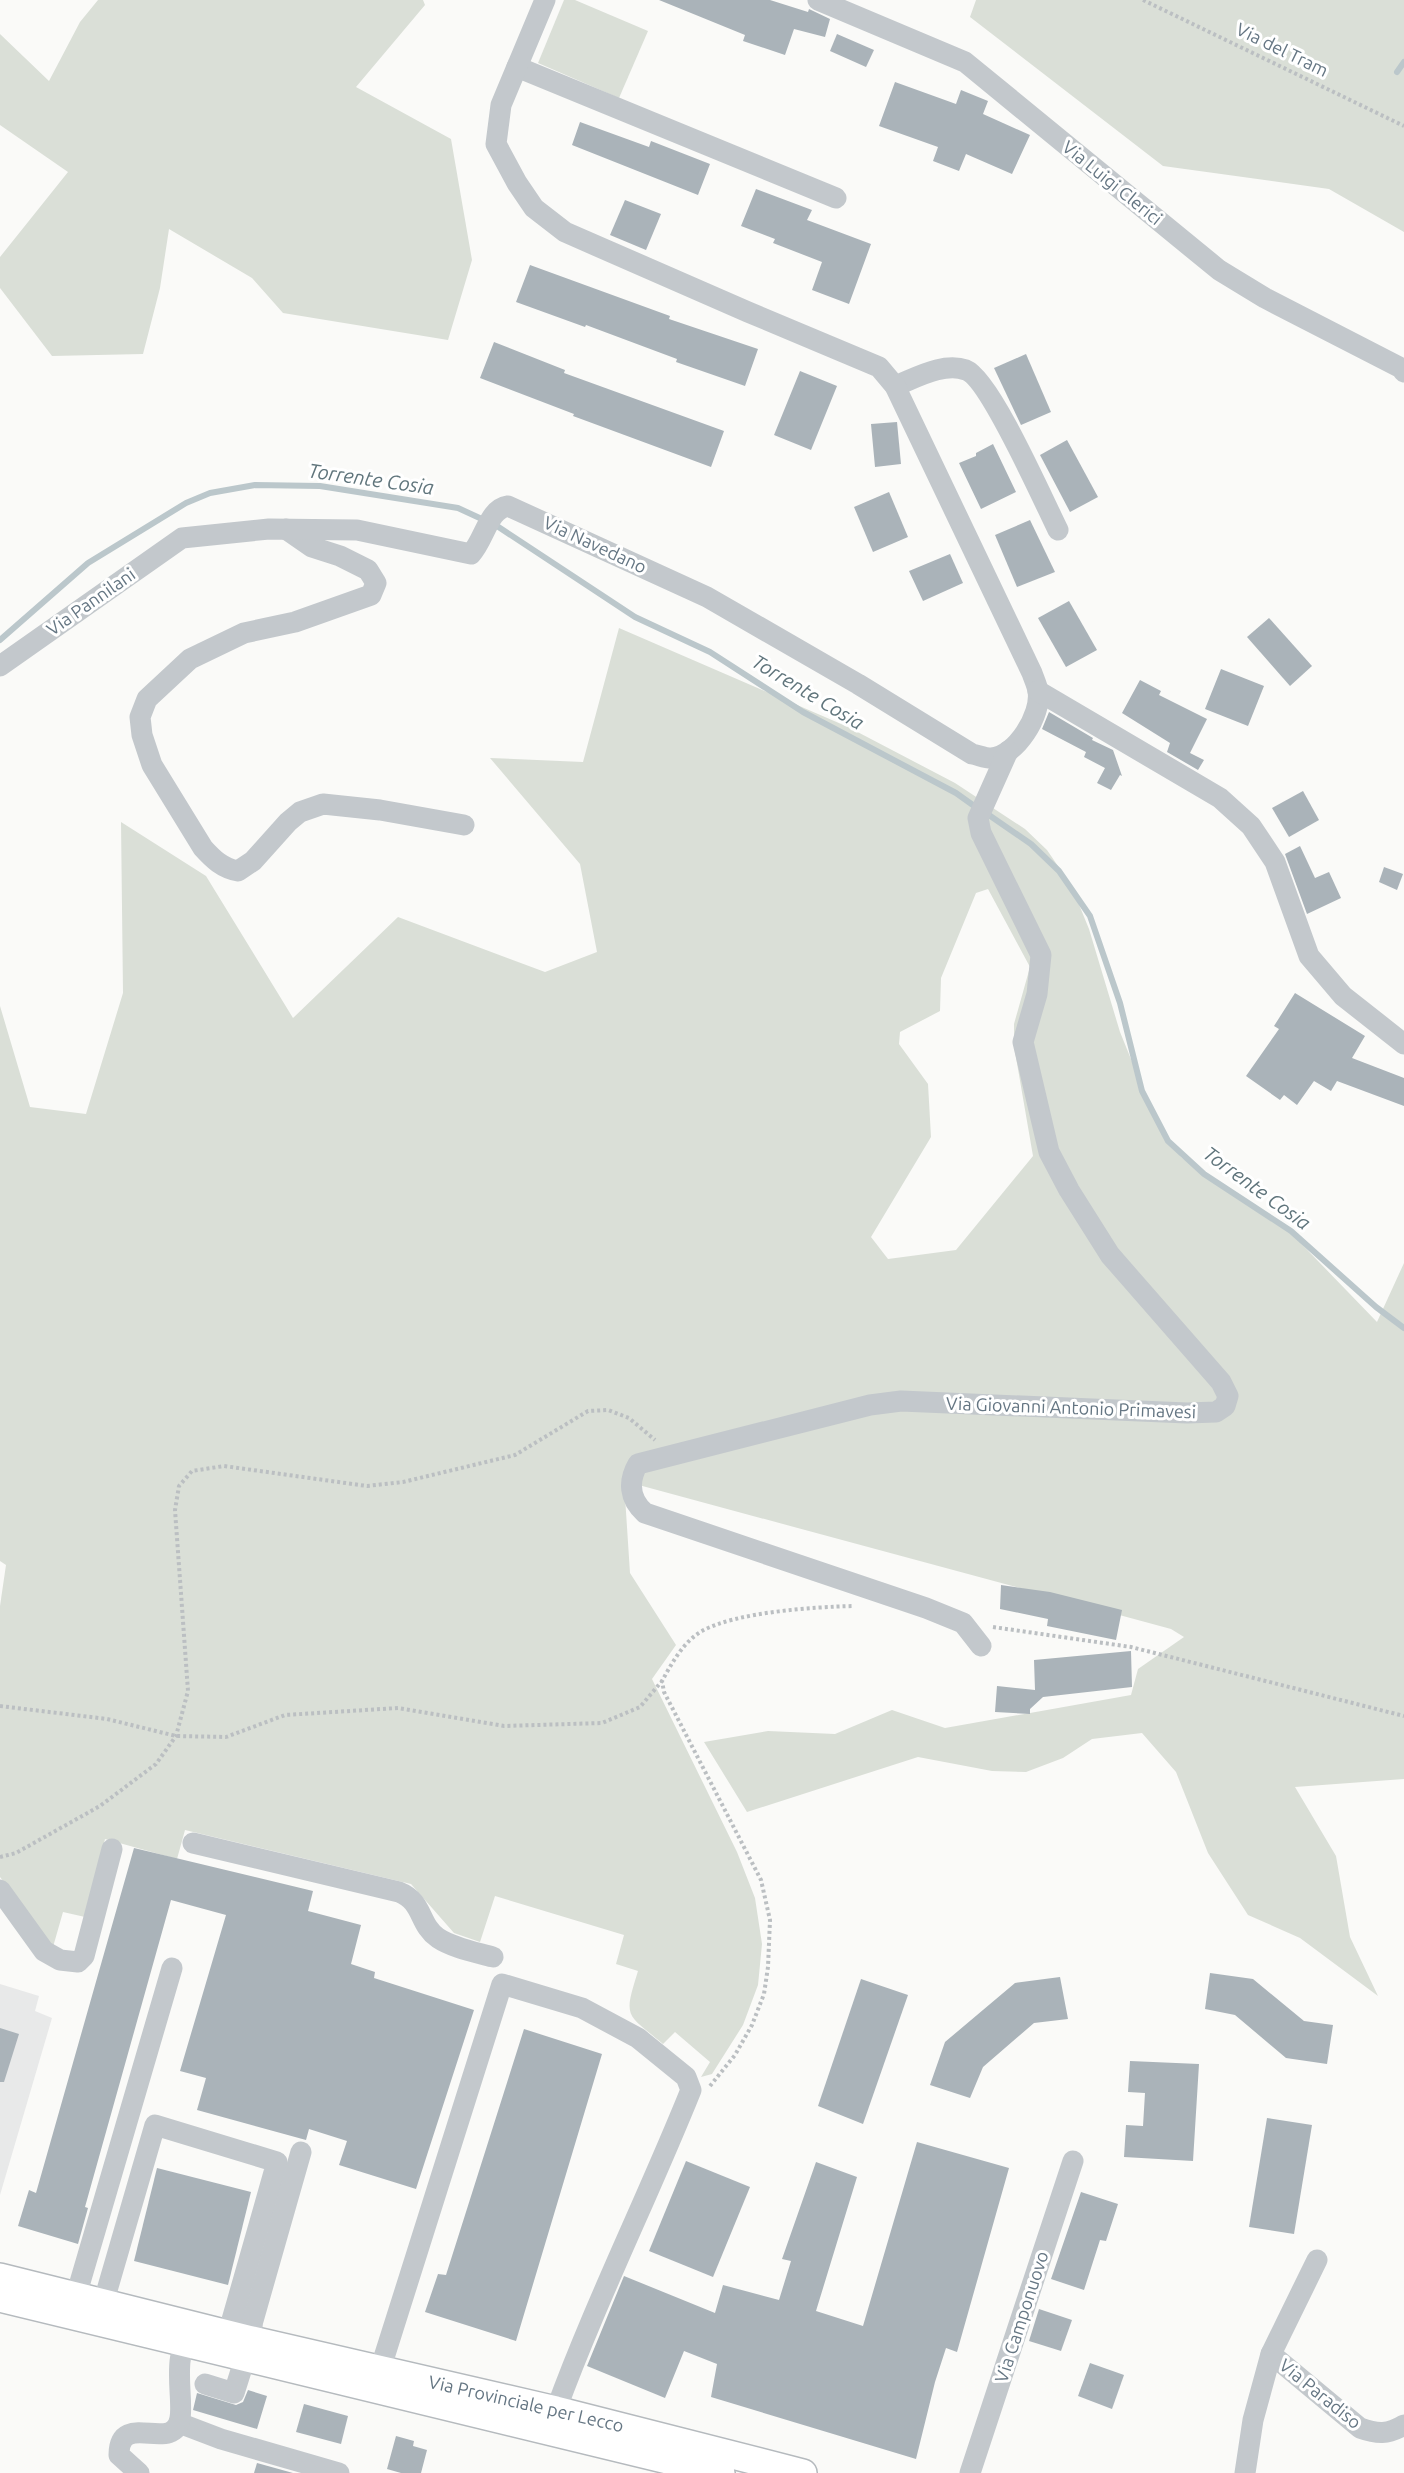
<svg xmlns="http://www.w3.org/2000/svg" width="1404" height="2473" font-family="Ubuntu,sans-serif">
  <rect width="100%" height="100%" fill="#fafaf8"/>
  <path fill="#e8e9e9" d="M0,1984L39,1996L35,2011L52,2018L0,2195Z"/>
  <g fill="#dadfd7" fill-rule="evenodd">
    <path d="M98,0H423L425,5L356,87L451,139L472,260L448,340L283,313L252,278L169,229L160,288L143,354L52,356L0,288V257L68,172L0,125V34L49,81L80,22Z"/>
    <path d="M564,0H575L648,31L619,98L538,63Z"/>
    <path d="M976,0H1404V232L1329,189L1163,166L970,17Z"/>
    <path d="M619,628L848,727L955,783L1025,829L1047,850L1071,885L1089,929L1120,1032L1135,1069L1162,1129L1181,1157L1213,1182L1247,1202L1288,1230L1377,1322L1404,1263V1779L1295,1787L1336,1856L1350,1937L1378,1996L1300,1938L1248,1915L1208,1853L1176,1772L1142,1733L1092,1739L1063,1758L1026,1772L992,1771L918,1757L747,1812L704,1742L768,1731L835,1734L892,1710L945,1728L1131,1695L1138,1669L1184,1637L1171,1629L624,1481L630,1573L676,1645L652,1679L737,1852L755,1898L762,1944L758,1985L743,2025L712,2074L701,2077L710,2062L675,2032L663,2044C626,2013 623,2019 638,1971L616,1964L624,1935L495,1896L480,1942L454,1933L411,1884L185,1830L177,1859L105,1839L85,1917L63,1912L53,1947L0,1877V1606L6,1565L0,1561V1006L30,1107L86,1114L123,993L121,822L206,876L293,1018L398,917L545,972L597,952L580,864L490,758L583,762ZM988,889L1030,967L1014,1024V1046L1033,1156L956,1250L888,1259L871,1237L931,1137L928,1084L899,1044L900,1032L940,1011L941,978L976,893Z"/>
  </g>
  <g fill="none" stroke-linecap="round" stroke-linejoin="round">
    <g stroke="#bbc7cb" stroke-width="6">
      <path d="M1397,72L1404,62"/>
      <path d="M0,640L88,563L186,503L210,493L255,485L320,486L458,508L497,526L635,617L710,652L803,712L956,793L977,808"/>
      <path d="M986,813L1031,844L1059,871L1090,916L1120,1003L1142,1091L1168,1141L1204,1174L1291,1231L1376,1307L1404,1328"/>
    </g>
  </g>
  <g fill="#aab3b9">
    <path d="M659,0H770L808,12L809,9L830,19L825,37L794,29L785,55L743,41L745,35Z"/>
    <path d="M837,34L874,50L866,67L830,51Z"/>
    <path d="M895,82L956,104L961,90L988,101L983,114L1030,135L1012,174L966,154L959,171L933,161L938,147L879,126Z"/>
    <path d="M580,122L649,147L651,141L710,164L698,195L572,145Z"/>
    <path d="M756,189L812,210L807,220L871,244L849,304L812,290L822,262L773,243L775,239L741,226Z"/>
    <path d="M625,200L661,214L646,250L610,235Z"/>
    <path d="M530,265L670,316L669,319L758,349L745,386L676,362L677,359L586,325L585,327L516,302Z"/>
    <path d="M494,342L565,370L564,373L724,431L711,467L573,416L574,414L480,378Z"/>
    <path d="M1026,354L1051,412L1021,425L994,368Z"/>
    <path d="M800,371L837,386L811,450L774,435Z"/>
    <path d="M897,422L901,464L875,467L871,424Z"/>
    <path d="M1067,440L1098,497L1070,512L1040,455Z"/>
    <path d="M993,444L1016,492L981,509L959,463L976,456V453Z"/>
    <path d="M889,492L908,537L873,552L854,507Z"/>
    <path d="M1030,520L1055,572L1017,587L995,535Z"/>
    <path d="M950,554L963,583L923,601L909,571Z"/>
    <path d="M1069,601L1097,650L1066,667L1038,618Z"/>
    <path d="M1269,618L1312,666L1290,686L1247,637Z"/>
    <path d="M1221,669L1264,686L1248,726L1205,709Z"/>
    <path d="M1140,680L1161,691L1159,695L1207,719L1190,753L1204,760L1198,770L1167,752L1170,743L1122,713Z"/>
    <path d="M1049,712L1093,738L1092,740L1113,750L1122,776L1120,775L1111,790L1097,783L1105,768L1084,757L1086,752L1042,729Z"/>
    <path d="M1303,791L1319,820L1289,837L1272,808Z"/>
    <path d="M1300,846L1315,878L1329,872L1341,898L1307,914L1285,854Z"/>
    <path d="M1384,867L1403,874L1397,890L1379,882Z"/>
    <path d="M1295,993L1365,1036L1352,1058L1404,1078V1106L1337,1081L1331,1091L1314,1081L1297,1105L1284,1095L1280,1100L1246,1076L1279,1029L1274,1026Z"/>
    <path d="M1001,1585L1050,1592L1122,1610L1116,1640L1047,1626L1048,1619L1000,1609Z"/>
    <path d="M1131,1651L1132,1687L1043,1697L1030,1709V1714L995,1712L997,1686L1035,1690L1034,1660Z"/>
    <path d="M134,1848L313,1891L308,1911L361,1925L351,1964L375,1972L374,1978L474,2010L416,2189L339,2165L347,2141L309,2129L306,2140L197,2110L206,2078L180,2071L226,1915L171,1900L85,2207L88,2208L78,2244L18,2226L29,2190L36,2193Z"/>
    <path d="M1210,1973L1253,1979L1304,2021L1333,2025L1327,2064L1286,2058L1235,2015L1205,2009Z"/>
    <path d="M1060,1977L1068,2019L1034,2023L983,2067L970,2098L930,2085L945,2042L1015,1983Z"/>
    <path d="M861,1979L908,1995L863,2124L818,2106Z"/>
    <path d="M0,2028L19,2034L4,2082H0Z"/>
    <path d="M524,2029L602,2054L516,2341L425,2312L438,2274L446,2275Z"/>
    <path d="M1130,2061L1199,2064L1193,2161L1124,2157L1126,2125L1143,2126L1145,2093L1128,2092Z"/>
    <path d="M1267,2118L1312,2125L1294,2234L1249,2227Z"/>
    <path d="M917,2142L1009,2168L957,2352L946,2348L935,2382L916,2459L711,2397L717,2364L684,2351L665,2398L587,2366L624,2276L715,2313L723,2285L779,2300L791,2261L782,2259L816,2162L857,2177L816,2311L863,2326Z"/>
    <path d="M686,2161L750,2187L713,2277L649,2251Z"/>
    <path d="M157,2168L251,2192L228,2285L134,2261Z"/>
    <path d="M1081,2192L1118,2204L1106,2241L1100,2240L1084,2290L1051,2279Z"/>
    <path d="M1039,2309L1072,2320L1061,2351L1029,2341Z"/>
    <path d="M1090,2363L1124,2375L1112,2409L1078,2396Z"/>
    <path d="M248,2390L267,2396L257,2429L193,2410L197,2393L236,2405L243,2402Z"/>
    <path d="M304,2404L348,2416L341,2444L296,2432Z"/>
    <path d="M396,2436L414,2441L413,2446L427,2450L421,2473H401L387,2469Z"/>
    <path d="M257,2463L293,2473H254Z"/>
  </g>
  <g fill="none" stroke-linecap="round" stroke-linejoin="round">
    <g stroke="#b5babe" stroke-width="30">
      <g id="major">
        <path d="M0,2277L248,2339L556,2410L803,2473"/>
        <path d="M0,2298L721,2473"/>
      </g>
    </g>
    <g stroke="#bbbfc2" stroke-width="4" stroke-dasharray="3 3" stroke-linecap="butt">
      <path d="M1143,0L1404,126"/>
      <path d="M993,1627L1131,1647L1404,1716"/>
      <path d="M0,1706L107,1719L176,1736L226,1737L285,1715L398,1708L504,1726L602,1723L640,1707L662,1681"/>
      <path d="M0,1857L16,1853L100,1806L156,1764L176,1736L188,1691L175,1510L179,1486L192,1471L224,1466L367,1486L403,1482L515,1455L588,1411L608,1410L629,1418L655,1440"/>
      <path d="M710,2086L735,2055L752,2025L764,1994L768,1967L770,1920L761,1880L664,1692L662,1681C672,1663 683,1642 702,1631C736,1612 814,1607 853,1606"/>
    </g>
    <g stroke="#c3c8cc" stroke-width="21">
      <path d="M818,0L965,62L1219,270L1265,298L1401,368L1404,372"/>
      <path d="M517,67L836,198"/>
      <path d="M895,386C916,378 943,362 966,370C990,379 1044,502 1058,530"/>
      <path d="M286,529L312,547L340,556L368,570L376,583L371,595L295,622L244,633L190,659L147,699L140,717L142,735L152,765L203,848C213,859 222,868 238,871L253,861L288,822L300,812L323,804L380,810L464,825"/>
      <path d="M0,666L182,538L269,529L357,530L471,554C485,539 488,509 508,506L707,597L858,684L972,754C978,755 985,758 991,758C1016,757 1042,714 1038,691C1037,685 1034,679 1032,673L895,386L879,367L748,312L565,232L534,208L517,183L496,144L501,105L545,0"/>
      <path d="M1038,691L1220,798L1251,826L1275,862L1309,956L1343,996L1404,1044"/>
      <path d="M981,1646L963,1623L926,1608L645,1513C629,1499 628,1481 638,1464L870,1405L901,1401L1187,1413L1216,1412L1225,1406L1228,1396L1221,1382L1110,1255L1069,1190L1049,1152L1023,1042L1037,994L1041,955L981,833L978,818L1008,751"/>
      <path d="M193,1843L399,1892C424,1902 418,1924 438,1938C453,1948 475,1952 493,1957"/>
      <path d="M0,1890L44,1951L60,1960L78,1962L84,1956L112,1849"/>
      <path d="M63,2303L67,2304L76,2296L172,1968"/>
      <path d="M103,2304L155,2125L277,2162L232,2320L252,2326"/>
      <path d="M248,2338L301,2152"/>
      <path d="M1271,2354L1360,2428C1377,2434 1388,2435 1404,2425"/>
      <path d="M369,2378L380,2370L502,1984L582,2008L638,2038L686,2077L691,2090C648,2197 596,2301 556,2410L543,2417"/>
      <path d="M205,2384L234,2393L245,2358"/>
      <path d="M179,2423L221,2439L339,2473"/>
      <path d="M139,2473L119,2455C119,2409 174,2455 180,2418C184,2398 169,2344 196,2337"/>
      <path d="M970,2473L1073,2161"/>
      <path d="M1245,2473L1253,2420L1271,2354L1317,2260"/>
    </g>
    <use href="#major" stroke="#fff" stroke-width="27"/>
  </g>
  <g text-anchor="middle" stroke-width="6" stroke-linejoin="round" paint-order="stroke">
    <g font-size="18" fill="#657683" stroke="#fff">
      <text transform="translate(1282 50) rotate(26)" y="6">Via del Tram</text>
      <text transform="translate(1112 183) rotate(39)" y="6">Via Luigi Clerici</text>
      <text transform="translate(595 545) rotate(25)" y="6">Via Navedano</text>
      <text transform="translate(91 602) rotate(-35)" y="6">Via Pannilani</text>
      <text transform="translate(1071 1408) rotate(2)" y="6">Via Giovanni Antonio Primavesi</text>
      <text transform="translate(1022 2317) rotate(-72)" y="6">Via Camponuovo</text>
      <text transform="translate(1320 2394) rotate(39)" y="6">Via Paradiso</text>
      <text transform="translate(526 2404) rotate(13)" y="6">Via Provinciale per Lecco</text>
    </g>
    <g font-size="20" font-style="italic" fill="#60757c" stroke="#fff">
      <text transform="translate(371 479) rotate(8)" y="7">Torrente Cosia</text>
      <text transform="translate(808 692) rotate(31)" y="7">Torrente Cosia</text>
      <text transform="translate(1257 1188) rotate(36)" y="7">Torrente Cosia</text>
    </g>
  </g>
</svg>
